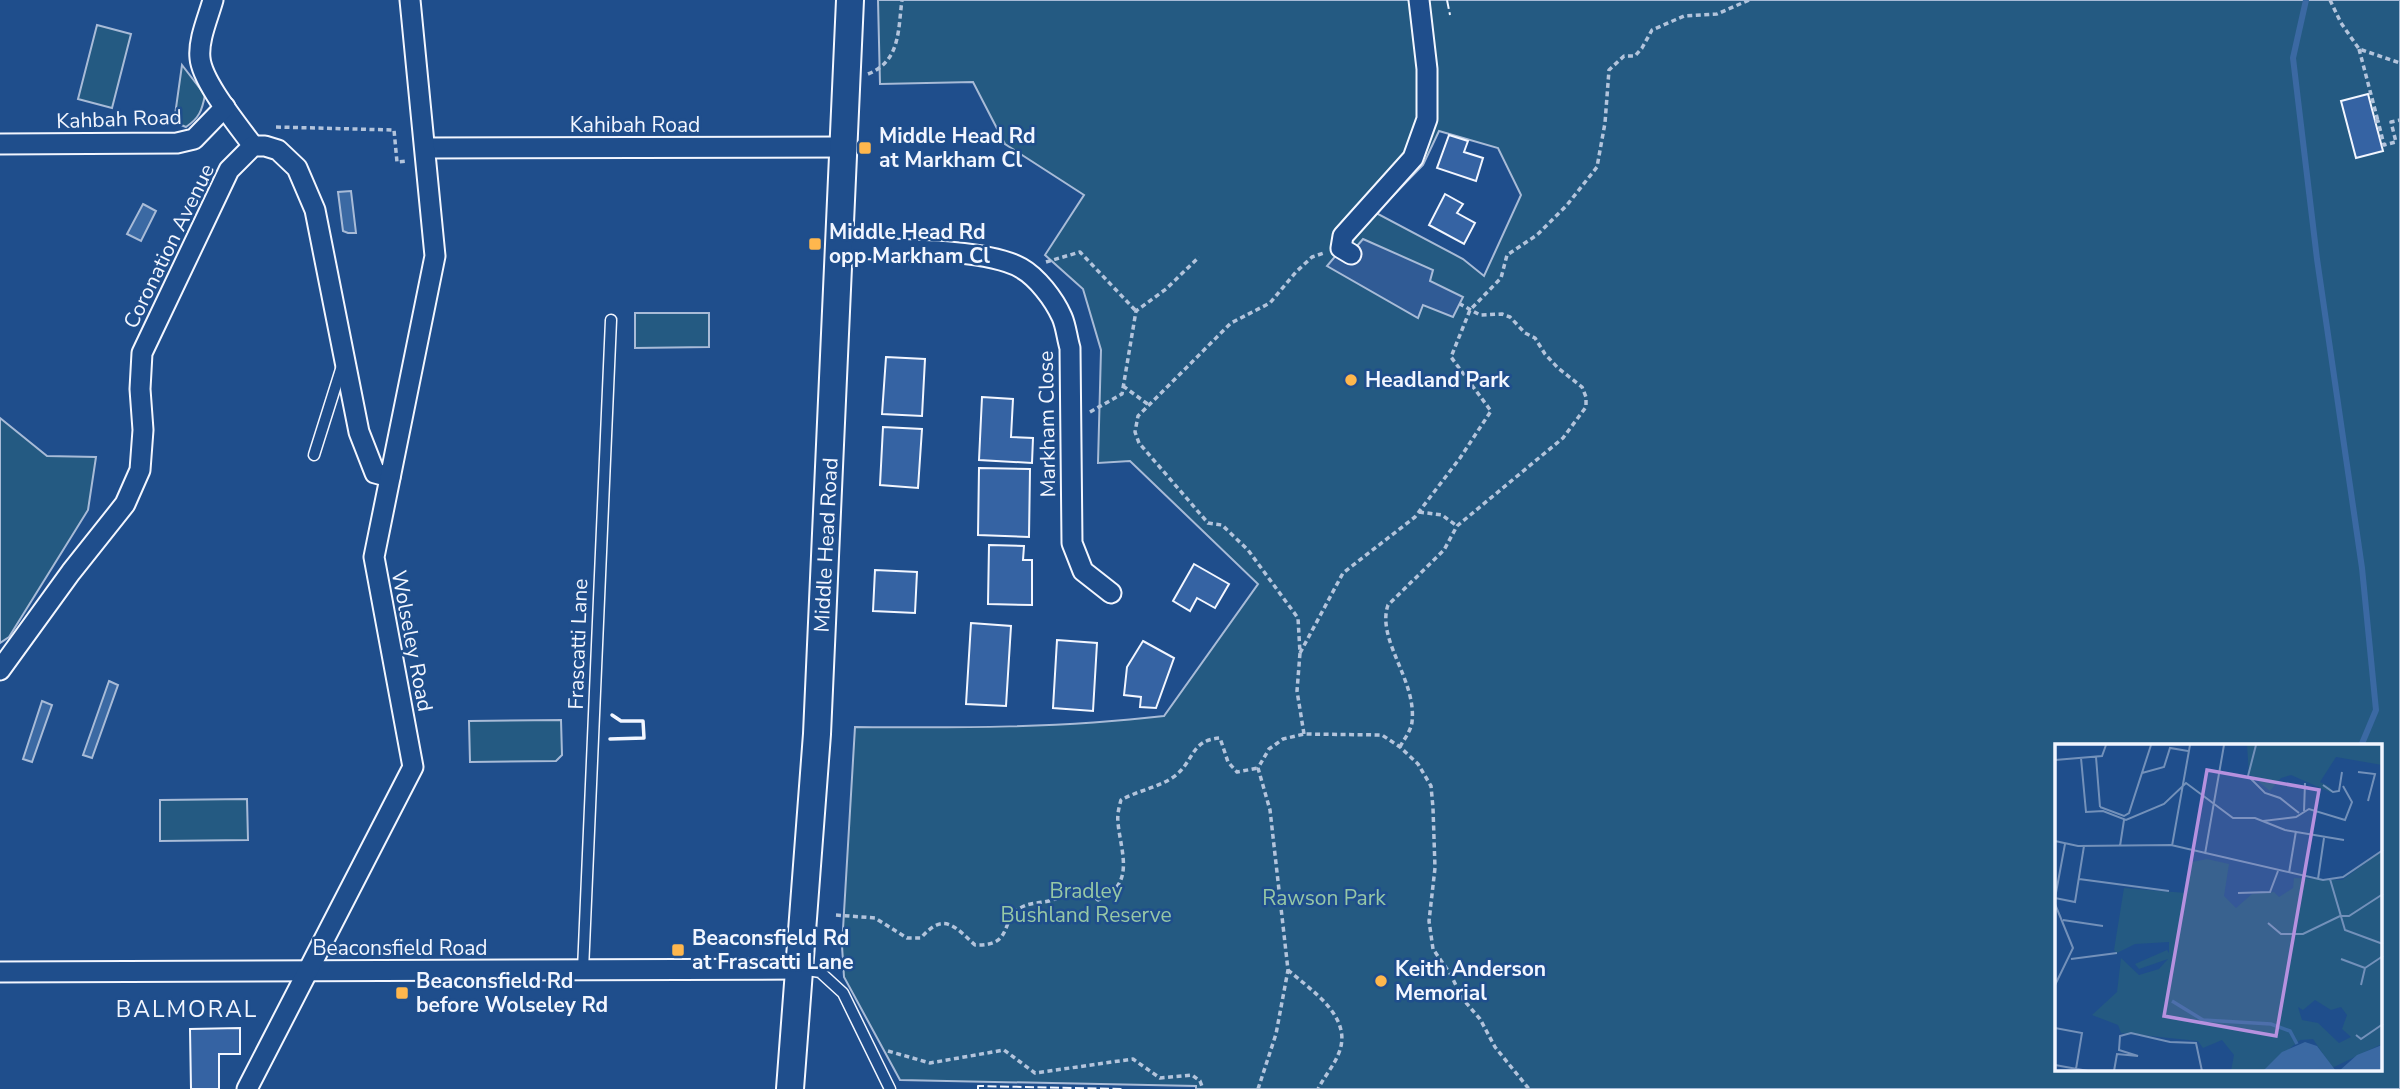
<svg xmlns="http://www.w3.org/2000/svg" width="2400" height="1089" font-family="'Nunito Sans',sans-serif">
  <rect width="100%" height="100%" fill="#1f4e8c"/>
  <g fill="#245a82" stroke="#a8bbd7" stroke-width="2" fill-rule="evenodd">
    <path d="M878,0H2400V1089H1196V1086L900,1080L844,977L842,946L855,727C958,728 1061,728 1164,716L1258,584L1130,461L1098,463L1101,350L1083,289L1045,255L1084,195L1005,144L973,82L880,84ZM1439,131L1498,148L1521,195L1484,276L1463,259L1376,213L1423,165ZM2057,746H2381V1070H2057Z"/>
    <path d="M97,25L131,34L112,108L78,99Z"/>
    <path d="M182,65L205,95C202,111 199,118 186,127L174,122Z"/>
    <path d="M635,313H709V347L635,348Z"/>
    <path d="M0,418L47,456L96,457L88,510L9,637L0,643Z"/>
    <path d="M561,720L562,755L556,761L470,762L469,721Z"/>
    <path d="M247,799L248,840L160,841V800Z"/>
  </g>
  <path fill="#305b95" stroke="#a8bbd7" stroke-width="2" d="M1363,239L1433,270L1430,281L1463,297L1453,317L1423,305L1418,318L1327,266L1338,253H1351Z"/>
  <g fill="#3b69a3" stroke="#a8bbd7" stroke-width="2">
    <path d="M351,191L356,233H348L343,231L338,192Z"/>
    <path d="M143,204L156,211L141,241L127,234Z"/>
    <path d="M109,681L118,685L92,758L83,755Z"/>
    <path d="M42,701L52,705L32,762L23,759Z"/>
  </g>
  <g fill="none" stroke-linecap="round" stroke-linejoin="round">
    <path stroke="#3b69a3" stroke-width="6" d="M2306,0L2293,58L2317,259L2362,568L2376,710L2361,746"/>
  </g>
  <g fill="#3563a3" stroke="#f2f6ff" stroke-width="2">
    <path d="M2368,94L2383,151L2356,158L2341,101Z"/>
    <path d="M1449,135L1468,141L1464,152L1483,158L1476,181L1437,168Z"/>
    <path d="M1445,194L1463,204L1457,213L1475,223L1464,244L1429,225Z"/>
    <path d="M886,357L925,359L922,416L882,414Z"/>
    <path d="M982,397L1013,399L1011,437L1033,438L1032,463L979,460Z"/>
    <path d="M883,427L922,429L918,488L880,485Z"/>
    <path d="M979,468L1030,469L1029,537L978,535Z"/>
    <path d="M989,545L1024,546L1023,560H1032V605L988,604Z"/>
    <path d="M1194,564L1229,584L1215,608L1197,598L1190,611L1173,601Z"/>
    <path d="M875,570L917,572L915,613L873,611Z"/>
    <path d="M971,623L1011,626L1006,706L966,704Z"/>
    <path d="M1057,640L1097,643L1093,711L1053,708Z"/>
    <path d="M1143,641L1174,658L1156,708L1140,707L1141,697L1124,695L1127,667Z"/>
    <path d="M240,1028V1054H219V1089H191L190,1029Z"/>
  </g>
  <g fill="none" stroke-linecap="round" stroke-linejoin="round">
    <g stroke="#f2f6ff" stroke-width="13">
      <g id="lane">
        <path d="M314,455L342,366"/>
        <path d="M801,969L820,972L843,993L890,1089"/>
        <path d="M583,970L611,320"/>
      </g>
    </g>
    <g stroke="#f2f6ff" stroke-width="23">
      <g id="street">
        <path d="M213,0C208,18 198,40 200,58C202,82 238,125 253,146"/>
        <path d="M0,144L177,143L194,139L225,107"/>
        <path d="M426,148L844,147"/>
        <path d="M841,248C886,250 984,247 1021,268C1037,277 1054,299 1062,317C1066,326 1067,338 1070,348L1072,543L1083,571L1111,593"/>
        <path d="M1351,254L1341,248L1343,236L1413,158L1427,119V69L1419,0"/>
        <path d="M0,670L71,572L125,504L140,470L143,430L140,389L142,353L229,170L253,146H265L278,150L297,168L315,210L359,432L375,473L390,477"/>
        <path d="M0,972L800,969"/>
        <path d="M247,1089L413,767L374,557L435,256L410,0"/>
      </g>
    </g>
    <g stroke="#f2f6ff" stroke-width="30">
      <path id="secondary" d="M790,1089L817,734L850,0"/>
    </g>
    <g stroke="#b3c4dc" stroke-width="3.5" stroke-dasharray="5 3.5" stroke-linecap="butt">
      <path d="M2330,0L2341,23L2359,49L2400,63"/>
      <path d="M2359,49L2378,121"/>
      <path d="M868,74C901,61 898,29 902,0"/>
      <path d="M2375,122L2378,121L2384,145L2396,142L2391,122L2400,120"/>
      <path d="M276,127L394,130L397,162L407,161"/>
      <path d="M1046,262L1080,252L1136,311"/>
      <path d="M1123,386L1149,405"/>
      <path d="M1090,412L1122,394L1136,311L1166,289L1199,257"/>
      <path d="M1419,512L1442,515L1457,526"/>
      <path d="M1300,653L1343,573L1415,517L1460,458L1491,411L1451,357L1470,310L1501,278L1507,255L1537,235L1567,205L1597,167L1605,123L1609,70L1624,56H1635L1642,48L1652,30L1684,16L1717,14L1749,0"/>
      <path d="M1304,734L1297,691L1300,653L1298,618L1248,550L1222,525L1208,523L1139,443L1135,432L1138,416L1231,323L1270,303L1296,272L1312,257L1324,253"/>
      <path d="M1400,747C1404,739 1411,731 1412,722C1417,680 1376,640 1388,605L1444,550L1457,526L1563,438L1586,407V397L1582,387L1558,368L1545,354L1535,338L1525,333L1510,317L1502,314L1480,315L1460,304"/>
      <path d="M836,915L875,918L907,938H921C944,911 955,927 975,945C1015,946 998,921 1022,907C1033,901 1048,904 1059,897C1064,895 1068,890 1072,887L1085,888L1098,900C1136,885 1121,853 1118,823C1117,815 1119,807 1121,800C1137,791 1156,788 1172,778C1195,763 1189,740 1220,738L1228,762L1237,772L1258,768"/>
      <path d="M1288,970C1312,991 1355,1018 1338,1055C1333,1067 1324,1077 1318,1089"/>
      <path d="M888,1051L930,1063L1004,1050L1035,1073L1133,1059L1160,1078L1192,1075L1200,1081L1203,1089"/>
      <path d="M1258,1089L1276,1034L1288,970L1270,810L1258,768L1269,749L1283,739L1304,734L1382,735L1400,747L1418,764L1431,786L1433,808L1435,868L1429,921L1433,949L1451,975L1462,998L1480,1019L1495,1047L1529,1089"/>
    </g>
    <use href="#lane" stroke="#1f4e8c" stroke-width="10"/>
    <use href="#street" stroke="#1f4e8c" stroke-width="19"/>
    <use href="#secondary" stroke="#1f4e8c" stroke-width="26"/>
    <g stroke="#f2f6ff" stroke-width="2" stroke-dasharray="9 3.5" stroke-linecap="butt">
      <path d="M1447,0L1450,15"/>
      <path d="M978,1089V1086L1124,1089"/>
    </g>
    <path stroke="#f2f6ff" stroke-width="3.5" d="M610,739L644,738L643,721H621L612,715"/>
  </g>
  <g fill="#ffb74d" stroke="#1f4e8c" stroke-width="2.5">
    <rect x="858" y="141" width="14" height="14" rx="3.5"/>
    <rect x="808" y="237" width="14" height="14" rx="3.5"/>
    <circle cx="1351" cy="380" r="7"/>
    <rect x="671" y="943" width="14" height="14" rx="3.5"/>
    <circle cx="1381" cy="981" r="7"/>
    <rect x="395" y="986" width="14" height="14" rx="3.5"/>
  </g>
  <g text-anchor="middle" stroke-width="5" stroke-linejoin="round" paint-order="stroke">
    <g font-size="21" fill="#f2f6ff" stroke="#1f4e8c">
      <text transform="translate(119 119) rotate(-2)" y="7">Kahbah Road</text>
      <text x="635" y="132">Kahibah Road</text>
      <text transform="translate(169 246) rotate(-64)" y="7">Coronation Avenue</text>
      <text transform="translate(1047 424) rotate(-91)" y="7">Markham Close</text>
      <text transform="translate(826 545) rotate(-87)" y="7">Middle Head Road</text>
      <text transform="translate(412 641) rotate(79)" y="7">Wolseley Road</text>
      <text transform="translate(578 644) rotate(-88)" y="7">Frascatti Lane</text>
      <text x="400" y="955">Beaconsfield Road</text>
    </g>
    <g font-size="21" font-weight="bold" fill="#f2f6ff" stroke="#1f4e8c" text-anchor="start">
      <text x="879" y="143">Middle Head Rd<tspan x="879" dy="24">at Markham Cl</tspan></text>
      <text x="829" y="239">Middle Head Rd<tspan x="829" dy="24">opp Markham Cl</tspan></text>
      <text x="1365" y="387">Headland Park</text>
      <text x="692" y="945">Beaconsfield Rd<tspan x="692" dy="24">at Frascatti Lane</tspan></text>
      <text x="1395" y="976">Keith Anderson<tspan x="1395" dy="24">Memorial</tspan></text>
      <text x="416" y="988">Beaconsfield Rd<tspan x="416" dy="24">before Wolseley Rd</tspan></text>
    </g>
    <g font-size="21" fill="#97c8a6" stroke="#1f4e8c">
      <text x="1086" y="898">Bradley<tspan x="1086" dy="24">Bushland Reserve</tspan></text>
      <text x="1324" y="905">Rawson Park</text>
    </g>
    <g font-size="23" letter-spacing="2" fill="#f2f6ff" stroke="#1f4e8c">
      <text x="187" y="1017">BALMORAL</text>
    </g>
  </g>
  <g transform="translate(2055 744)">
    <rect width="327" height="327" fill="#1f4e8c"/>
    <path d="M192,1H327V21L281,13L265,38L275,43L277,49L236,31L226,34L215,47L194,30ZM327,107V300L277,324L258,295L245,296L208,327H176L179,311L167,296L148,304L143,297L66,289L63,281L37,271L62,248L66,214L84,231L104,225L113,215L84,225L80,220L112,206L114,209V198L80,200L62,209L59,206L69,144L131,149L137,118L152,115L174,120L169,152L181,164L197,150L219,148L224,153L238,144L239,134L287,136ZM260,256L276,266L286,263L292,271L287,285L296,293L284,299L263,279L247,276L243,263L248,266Z" fill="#245a82" fill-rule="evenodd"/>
    <path d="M250,298L262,302L281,327H208L227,308ZM327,301V327H284L302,311Z" fill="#3b69a3"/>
    <path fill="none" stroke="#3b69a3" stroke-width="3.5" d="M117,257L148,276L216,280L235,287L242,300"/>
    <path fill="none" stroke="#7391ba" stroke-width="2" d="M201,1L193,32L210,49L225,54L244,69M41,13L45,63M26,14L31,68L48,67L71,76L109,60L131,39L178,74H200L230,86L289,96M0,16L47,12L51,1M303,28L320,30L313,57M87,29L109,23L115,4L133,7M268,41L278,48L284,47L287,28M45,63L69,72L74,69L96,1M249,67L250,39M208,77L241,73L254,65L290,76L297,58L288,42M0,97L23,102L116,101L268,136L288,133L328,106M65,102L69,76M117,102L135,1M150,110L169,1M234,129L241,87M24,135L114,147M263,135L269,94M275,135L290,186L328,200M183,149L215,148L223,127M0,154L20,158L29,102M0,154L10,100M0,160L18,204L0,241M8,176L48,182M213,179L226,190H248L285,172H294L328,150M16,215L62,209M286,215L310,224M306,241L310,224L328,212M0,284L27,289L21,325M301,291L306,295L328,280M0,321L33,327M59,327L62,310L83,312L64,306L65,292L76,289L115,298L141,299L147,327"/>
    <path fill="#b691df" fill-opacity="0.15" stroke="#b691df" stroke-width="3.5" d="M152,26L264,46L221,292L109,272Z"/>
    <rect width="327" height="327" fill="none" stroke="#f2f6ff" stroke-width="3.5"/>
  </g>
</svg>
